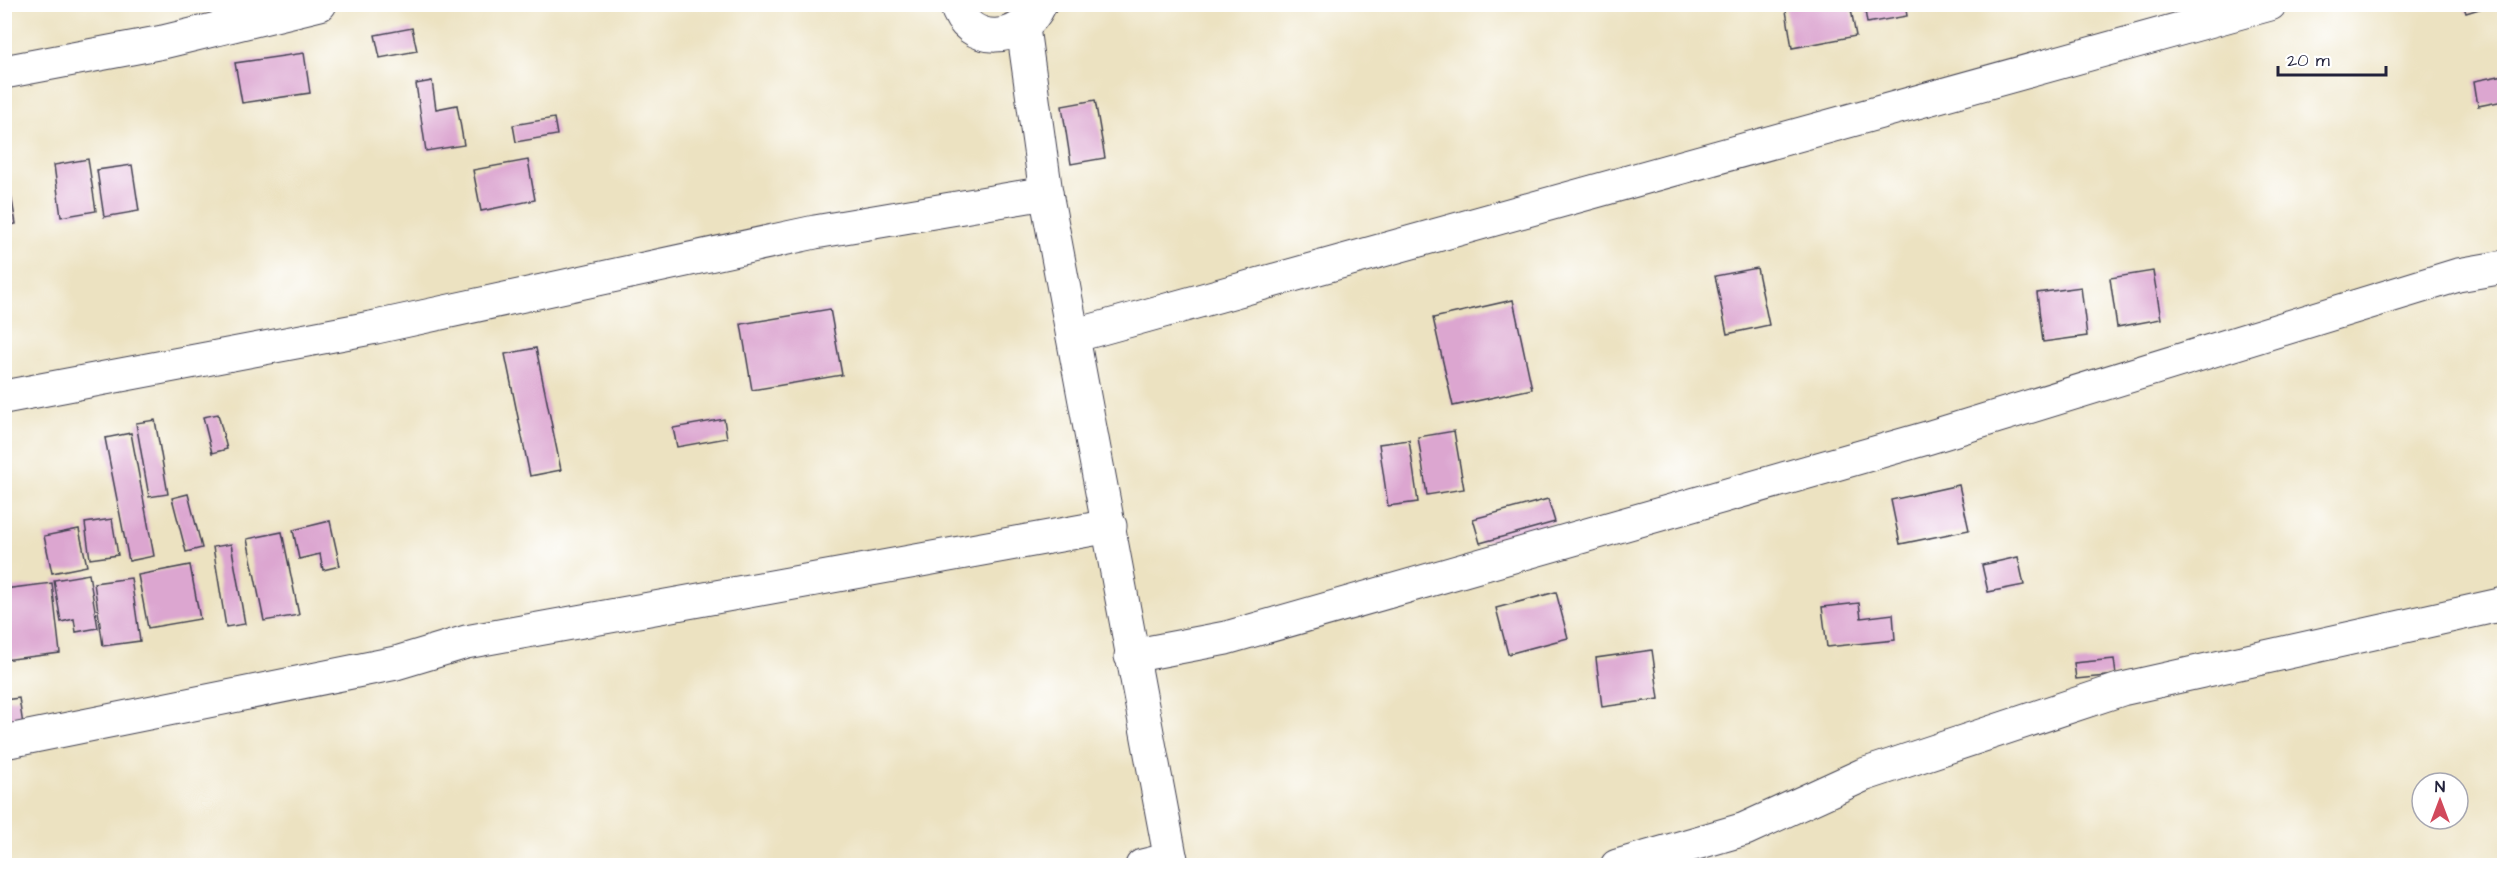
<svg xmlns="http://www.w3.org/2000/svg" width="2509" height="870" font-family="'Architects Daughter',sans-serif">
  <rect width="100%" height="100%" fill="#fff"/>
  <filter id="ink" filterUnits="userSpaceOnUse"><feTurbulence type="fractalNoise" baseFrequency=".0167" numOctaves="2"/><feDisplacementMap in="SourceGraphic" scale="12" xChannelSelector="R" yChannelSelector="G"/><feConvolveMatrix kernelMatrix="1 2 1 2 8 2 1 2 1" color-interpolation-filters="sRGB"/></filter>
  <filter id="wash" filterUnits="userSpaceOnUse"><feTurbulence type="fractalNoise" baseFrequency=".008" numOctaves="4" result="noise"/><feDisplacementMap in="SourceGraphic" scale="24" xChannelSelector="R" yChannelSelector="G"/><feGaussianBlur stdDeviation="1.35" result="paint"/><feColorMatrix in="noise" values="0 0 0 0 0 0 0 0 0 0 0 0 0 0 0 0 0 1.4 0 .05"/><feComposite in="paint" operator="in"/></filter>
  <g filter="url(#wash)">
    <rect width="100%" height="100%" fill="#ece2c1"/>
    <g id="blocks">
      <g fill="#dca6d0">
        <path d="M1785,4H1850L1856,36L1792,48Z"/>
        <path d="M1864,4H1905L1907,16L1867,23Z"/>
        <path d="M2463,4H2492V5L2466,13Z"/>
        <path d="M412,28L417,51L380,58L375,35Z"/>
        <path d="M304,53L310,93L242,103L235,63Z"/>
        <path d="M2504,75V101L2478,106L2474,81Z"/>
        <path d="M432,81L436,109L457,105L464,145L426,151L416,84Z"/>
        <path d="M1095,100L1105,158L1071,164L1062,106Z"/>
        <path d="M554,118L557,135L516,142L513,125Z"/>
        <path d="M88,159L96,211L61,217L54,165Z"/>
        <path d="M528,160L535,200L481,211L473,170Z"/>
        <path d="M132,165L139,211L104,217L97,170Z"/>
        <path d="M8,177L16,224L4,226V178Z"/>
        <path d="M1757,268L1769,325L1727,334L1715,276Z"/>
        <path d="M2153,271L2161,319L2117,327L2110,278Z"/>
        <path d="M2081,287L2087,336L2043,342L2037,293Z"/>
        <path d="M1513,300L1532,389L1453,406L1433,318Z"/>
        <path d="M830,309L842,375L752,390L741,324Z"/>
        <path d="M536,348L561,470L530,476L505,354Z"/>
        <path d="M218,414L227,449L212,453L203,417Z"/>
        <path d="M724,419L727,438L677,447L673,428Z"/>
        <path d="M155,420L168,494L149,497L136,423Z"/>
        <path d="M1454,431L1464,489L1427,495L1418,437Z"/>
        <path d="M131,433L154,556L129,561L105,438Z"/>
        <path d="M1409,440L1418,502L1388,506L1379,444Z"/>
        <path d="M1959,485L1969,530L1900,544L1891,500Z"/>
        <path d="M188,494L202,548L186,552L172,498Z"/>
        <path d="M1548,499L1555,522L1480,543L1473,519Z"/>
        <path d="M112,519L118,555L90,559L85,523Z"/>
        <path d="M330,521L340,566L323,570L320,554L299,559L293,530Z"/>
        <path d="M79,529L87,566L52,573L44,536Z"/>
        <path d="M282,532L299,615L264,621L247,539Z"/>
        <path d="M231,544L245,624L226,627L213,547Z"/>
        <path d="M2018,557L2024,585L1988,592L1982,565Z"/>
        <path d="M190,565L200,619L148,628L138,575Z"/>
        <path d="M89,574L98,628L76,632L74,619L61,622L54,580Z"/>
        <path d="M131,578L140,641L103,646L94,583Z"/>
        <path d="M52,583L60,653L4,660V589Z"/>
        <path d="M1556,592L1568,638L1508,654L1496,608Z"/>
        <path d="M1859,603L1861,618L1893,614L1895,640L1827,647L1822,607Z"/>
        <path d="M1652,650L1659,699L1602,707L1596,658Z"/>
        <path d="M2114,659L2116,675L2076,679L2074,663Z"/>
        <path d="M19,698L23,725L4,727V700Z"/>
      </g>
    </g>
  </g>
  <g filter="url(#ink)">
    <use href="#blocks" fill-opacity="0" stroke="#403f4f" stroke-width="1.5"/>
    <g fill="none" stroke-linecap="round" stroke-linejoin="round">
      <g stroke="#403f4f" stroke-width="35">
        <g id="minor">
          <path d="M4,72L163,42L320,4"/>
          <path d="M1073,336L2270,4"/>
          <path d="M4,397L376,327L815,232L1046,193"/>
          <path d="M1131,656L1226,638L1927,438L2458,275L2504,267"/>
          <path d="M4,742L396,663L466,642L1110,526"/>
          <path d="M1142,866L1171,859"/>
          <path d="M1617,866L1745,829L1863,775L2122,689L2504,604"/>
        </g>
      </g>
      <g stroke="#403f4f" stroke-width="35">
        <g id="secondary">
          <path d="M956,4C967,47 1022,44 1040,4"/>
          <path d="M1023,28L1046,193L1172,866"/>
        </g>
      </g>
      <use href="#minor" stroke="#fff" stroke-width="33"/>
      <use href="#secondary" stroke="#fff" stroke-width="33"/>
    </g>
  </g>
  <rect width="2509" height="870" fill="none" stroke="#fff" stroke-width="24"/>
  <g transform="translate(2440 801)"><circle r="28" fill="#ffffff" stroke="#a7a7b1" stroke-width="1.5"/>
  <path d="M0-4.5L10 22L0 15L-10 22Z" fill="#d1495b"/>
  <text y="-9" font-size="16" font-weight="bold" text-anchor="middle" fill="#22223b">N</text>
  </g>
  <path d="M2278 66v9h108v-9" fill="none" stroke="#22223b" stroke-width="3"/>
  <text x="2287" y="66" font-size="18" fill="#22223b" stroke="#ffffff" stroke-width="4.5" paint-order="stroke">20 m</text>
</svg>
